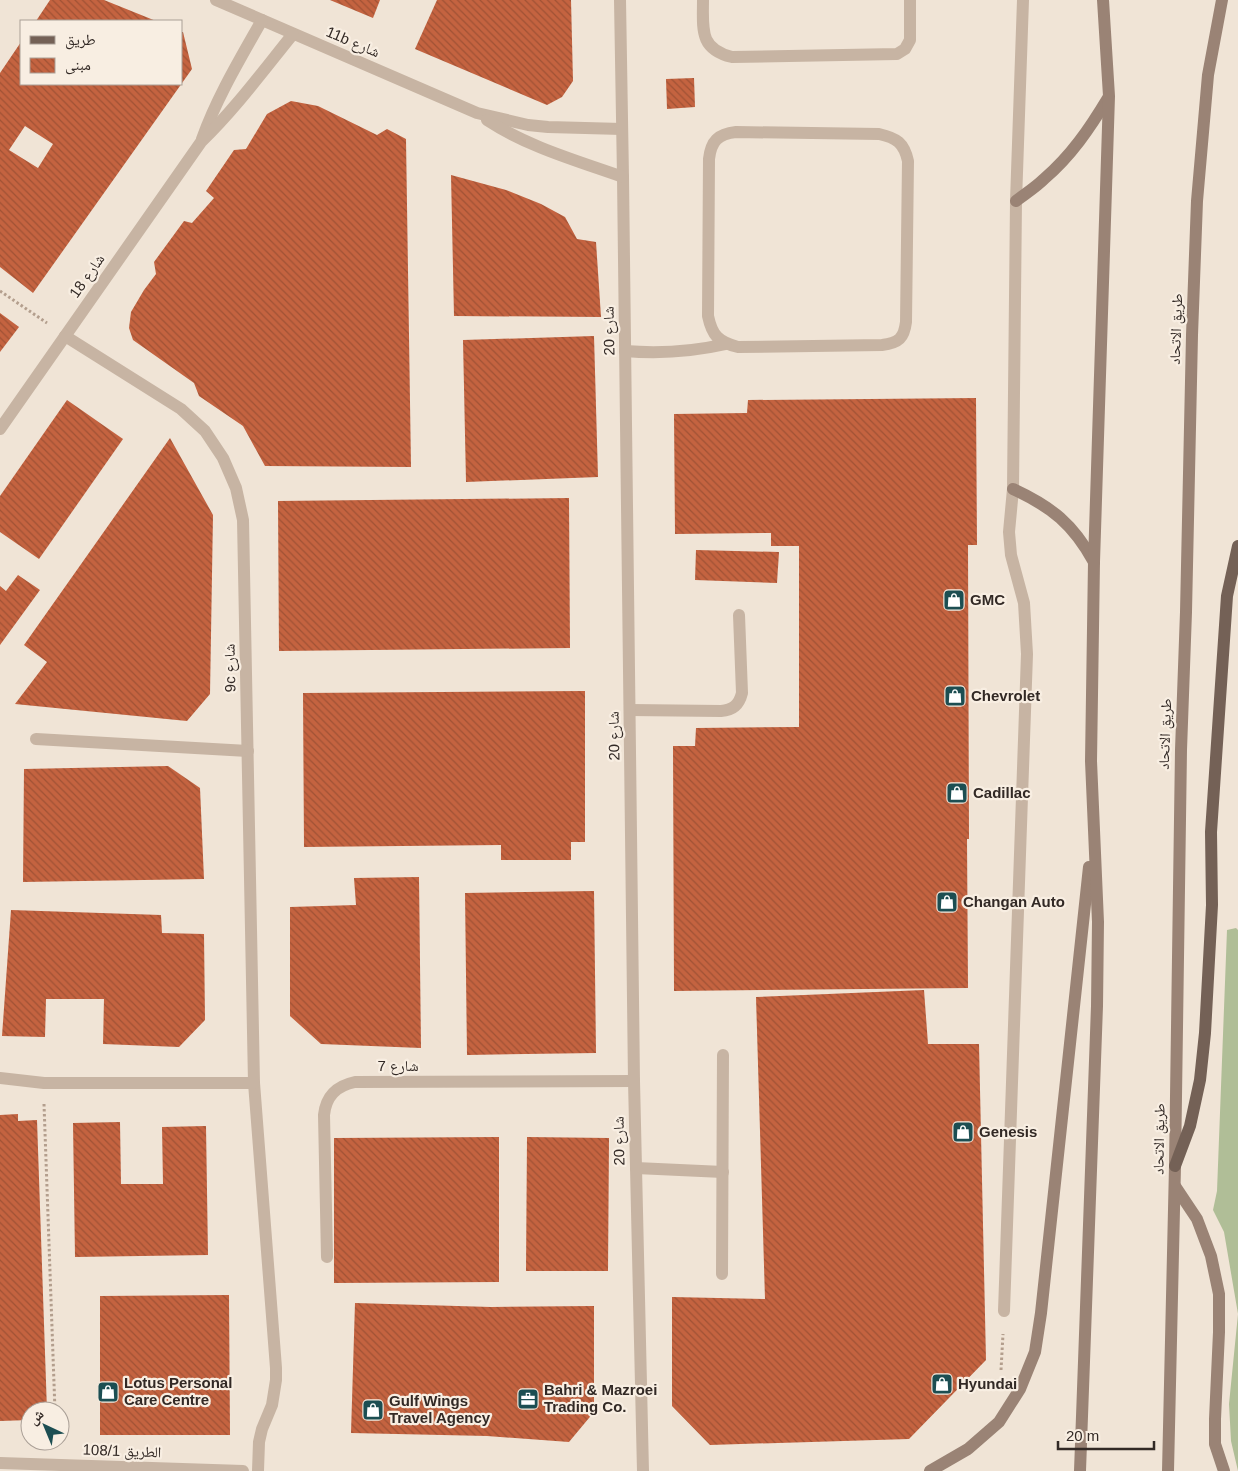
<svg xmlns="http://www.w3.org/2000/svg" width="1238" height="1471" font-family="Helvetica,'Noto Naskh Arabic',sans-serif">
  <defs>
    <pattern id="building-back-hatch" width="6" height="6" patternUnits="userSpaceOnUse" patternTransform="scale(1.25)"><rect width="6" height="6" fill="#c46340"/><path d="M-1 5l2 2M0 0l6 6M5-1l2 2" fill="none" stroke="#a05235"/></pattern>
  </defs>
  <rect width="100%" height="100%" fill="#f0e4d6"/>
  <path fill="#b0be97" d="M1236,928L1238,930V1471L1231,1441L1229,1404L1238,1314L1224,1232L1213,1210L1217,1191L1227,930Z"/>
  <g fill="url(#building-back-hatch)" fill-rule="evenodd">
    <path d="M50,0H104L156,21H36Z"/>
    <path d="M330,0H380L373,18Z"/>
    <path d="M437,0H571L573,81L562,97L547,105L415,49Z"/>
    <path d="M181,32H183L192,69L33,293L0,267V73L21,42V84H181ZM25,126L53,144L38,168L9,150Z"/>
    <path d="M694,78L695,107L667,109L666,79Z"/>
    <path d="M291,101L318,106L377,135L387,129L406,139L411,467L265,466L243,426L199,396L194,383L133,340L129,328L131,312L144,290L156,274L154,262L184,221L192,223L214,198L206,191L234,150L246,149L267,114Z"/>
    <path d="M451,175L506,190L541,204L565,217L577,239L596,242L601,317L454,316Z"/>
    <path d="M0,313L19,327L0,352Z"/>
    <path d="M594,336L598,477L466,482L463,340Z"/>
    <path d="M976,398L977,545H968L969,839H967L968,988L674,991L673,746H695L696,728L799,727V546H771V533L675,534L674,414L747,413L748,400Z"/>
    <path d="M67,400L123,439L39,559L0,532V496Z"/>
    <path d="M170,438L213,515L210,694L187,721L15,704L47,662L24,645Z"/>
    <path d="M569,498L570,648L279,651L278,501Z"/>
    <path d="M696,550L779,552L777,583L695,580Z"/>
    <path d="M18,575L40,590L0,645V586L6,591Z"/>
    <path d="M585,691V842H571V860H501V845L304,847L303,693Z"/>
    <path d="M168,766L200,788L204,879L23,882L24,769Z"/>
    <path d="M419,877L421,1048L321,1044L290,1016V907L356,905L354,878Z"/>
    <path d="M594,891L596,1053L467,1055L465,893Z"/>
    <path d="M11,910L161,915L162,933L204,934L205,1020L179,1047L103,1044L104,999H46L45,1037L2,1036Z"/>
    <path d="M924,990L928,1044H979L986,1360L909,1439L710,1445L672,1406V1297L765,1299L756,997Z"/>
    <path d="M18,1114V1121L37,1120L47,1411H30V1420L0,1421V1115Z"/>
    <path d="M120,1122L121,1184H163L162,1127L206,1126L208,1255L75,1257L73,1123Z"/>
    <path d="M499,1137V1282L334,1283V1138Z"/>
    <path d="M527,1137L609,1138L608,1271H526Z"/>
    <path d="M229,1295L230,1435H100V1296Z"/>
    <path d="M355,1303L491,1307L594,1306V1412L569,1442L487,1436L351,1433Z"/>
  </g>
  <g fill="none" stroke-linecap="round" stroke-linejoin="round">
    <g stroke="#b39e8d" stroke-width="3" stroke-dasharray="2.5 2.5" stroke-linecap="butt">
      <path d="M0,291L47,323"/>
      <path d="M44,1104L55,1411"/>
      <path d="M1001,1370L1003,1334"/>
    </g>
    <g stroke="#c7b4a3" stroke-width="12">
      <path d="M703,0C703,29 699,49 732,57L897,54L905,49L910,40V0"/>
      <path d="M736,132L879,134C897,138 904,143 908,161L906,322C904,338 899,343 882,345L738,347C718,342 712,335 708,316L709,159C711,141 718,134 736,132Z"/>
      <path d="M65,336L181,409L205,431L223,458L236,488L243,520L254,1083L276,1368V1380L272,1405L262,1429L259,1442L258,1471"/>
      <path d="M625,351C661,354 691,352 726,344"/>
      <path d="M630,710L721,711C733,710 739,705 742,693L739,615"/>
      <path d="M36,739L248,751"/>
      <path d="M0,1078L44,1083H254"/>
      <path d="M636,1168L723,1172"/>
      <path d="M327,1257L324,1115C326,1096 336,1086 355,1082L634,1081"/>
      <path d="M722,1274L723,1055"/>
      <path d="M1004,1311L1027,654L1024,603L1011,555L1009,532L1013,489L1016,201L1023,0"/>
    </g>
    <g stroke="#c7b4a3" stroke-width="12">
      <path d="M216,0L477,113L528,125L548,127L622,129"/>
      <path d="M620,0L623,177L634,1081L643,1471"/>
      <path d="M487,120C528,147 578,161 623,177"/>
      <path d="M202,139C217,97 240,59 262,20"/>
      <path d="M0,429L201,142C235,109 263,71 293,34"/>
    </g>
    <path stroke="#c7b4a3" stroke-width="12" d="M0,1463L243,1471"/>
    <g stroke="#9a8375" stroke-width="12">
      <path d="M1016,201C1025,194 1036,187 1044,179C1071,156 1090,128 1108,98"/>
      <path d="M1013,489C1052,507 1073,524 1094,562"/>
      <path d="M1175,1186L1197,1219L1211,1256L1219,1294V1332L1215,1419V1444L1224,1471"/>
      <path d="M930,1471L968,1449L999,1422L1020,1389L1035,1352L1041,1313L1089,867"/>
      <path d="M1080,1471L1097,1006L1098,922L1091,761L1094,562L1109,96L1103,0"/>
      <path d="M1168,1471L1175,1166L1181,750L1186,612L1192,335L1197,201L1208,75L1222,0"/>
    </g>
    <path stroke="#746156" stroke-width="12" d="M1175,1166L1190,1126L1200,1080L1205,1033L1212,905L1211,832L1220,699L1227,596L1238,546"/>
  </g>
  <defs>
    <g id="shop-square" transform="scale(1.125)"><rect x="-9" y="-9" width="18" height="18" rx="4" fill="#1c4e52" stroke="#f8eee2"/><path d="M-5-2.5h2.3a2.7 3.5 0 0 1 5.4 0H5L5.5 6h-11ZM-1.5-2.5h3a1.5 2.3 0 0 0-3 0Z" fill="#fff"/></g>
    <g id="office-square" transform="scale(1.125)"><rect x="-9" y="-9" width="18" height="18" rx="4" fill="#1c4e52" stroke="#f8eee2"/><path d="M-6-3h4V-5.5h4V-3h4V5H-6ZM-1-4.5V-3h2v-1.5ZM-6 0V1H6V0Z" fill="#fff"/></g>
  </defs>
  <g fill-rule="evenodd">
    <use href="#shop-square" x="954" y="600"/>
    <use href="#shop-square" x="955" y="696"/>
    <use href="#shop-square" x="957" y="793"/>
    <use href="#shop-square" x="947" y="902"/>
    <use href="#shop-square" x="963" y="1132"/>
    <use href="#shop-square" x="942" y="1384"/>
    <use href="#shop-square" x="108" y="1392"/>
    <use href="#office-square" x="528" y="1399"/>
    <use href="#shop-square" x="373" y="1410"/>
  </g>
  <g text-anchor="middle" stroke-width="4.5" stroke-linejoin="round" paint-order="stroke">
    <g font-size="15" fill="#322925" stroke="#f8eee2">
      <text transform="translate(353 42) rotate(23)" y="5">11b شارع</text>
      <text transform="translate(87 276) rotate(-55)" y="5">شارع 18</text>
      <text transform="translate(1176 329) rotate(-88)" y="5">طريق الاتحاد</text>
      <text transform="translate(609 331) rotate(-91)" y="5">شارع 20</text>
      <text transform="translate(230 668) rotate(-91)" y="5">9c شارع</text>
      <text transform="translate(1165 734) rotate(-88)" y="5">طريق الاتحاد</text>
      <text transform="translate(614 736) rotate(-91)" y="5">شارع 20</text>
      <text x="398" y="1071">شارع 7</text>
      <text transform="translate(1159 1139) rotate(-89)" y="5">طريق الاتحاد</text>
      <text transform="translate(619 1141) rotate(-91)" y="5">شارع 20</text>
      <text transform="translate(122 1451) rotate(2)" y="5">108/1 الطريق</text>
    </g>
    <g font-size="15" font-weight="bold" fill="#322925" stroke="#f8eee2" text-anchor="start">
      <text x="970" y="605">GMC</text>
      <text x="971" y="701">Chevrolet</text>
      <text x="973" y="798">Cadillac</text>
      <text x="963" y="907">Changan Auto</text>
      <text x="979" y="1137">Genesis</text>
      <text x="124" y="1388">Lotus Personal<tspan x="124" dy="17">Care Centre</tspan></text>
      <text x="958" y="1389">Hyundai</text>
      <text x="544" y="1395">Bahri &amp; Mazroei<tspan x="544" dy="17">Trading Co.</tspan></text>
      <text x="389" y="1406">Gulf Wings<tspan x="389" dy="17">Travel Agency</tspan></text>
    </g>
  </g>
  <rect x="20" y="20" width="162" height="65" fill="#f8eee2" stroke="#a99f96"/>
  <rect x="30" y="36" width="25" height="8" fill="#746156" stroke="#a99f96"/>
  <text x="65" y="45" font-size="15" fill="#322925">طريق</text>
  <rect x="30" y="58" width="25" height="15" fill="url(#building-back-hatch)" stroke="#a99f96"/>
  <text x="65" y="70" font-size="15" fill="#322925">مبنى</text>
  <g transform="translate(45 1426) rotate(316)"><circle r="24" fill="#f8eee2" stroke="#a99f96"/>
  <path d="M0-4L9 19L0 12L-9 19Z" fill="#1c4e52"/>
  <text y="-8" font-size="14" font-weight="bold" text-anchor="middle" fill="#322925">ش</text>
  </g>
  <path d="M1058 1441v8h96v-8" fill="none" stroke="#322925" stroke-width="2.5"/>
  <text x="1066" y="1441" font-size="15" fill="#322925" stroke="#f8eee2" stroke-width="4" paint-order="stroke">20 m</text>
</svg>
